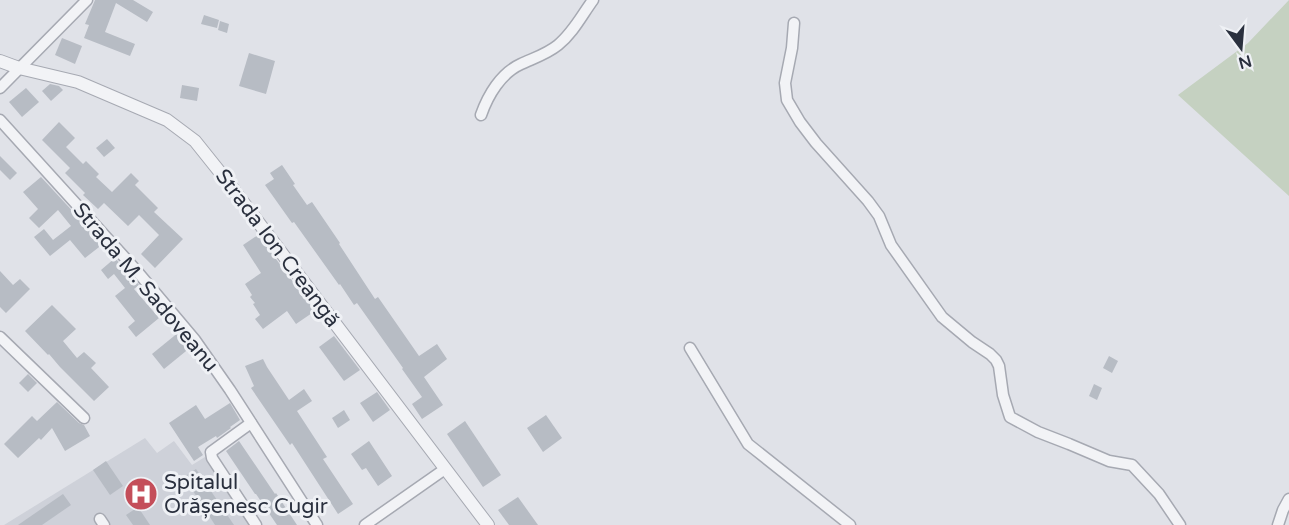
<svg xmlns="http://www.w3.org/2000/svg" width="1289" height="525" font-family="'Varela Round',sans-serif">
  <rect width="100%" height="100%" fill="#e0e2e8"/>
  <path fill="#ced1d9" d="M145,438L157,453L174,441L192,465L205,457L250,525H4Z"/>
  <path fill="#c5d1c1" d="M1289,0V196L1178,95L1248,43Z"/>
  <g fill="#b7bcc4">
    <path d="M95,0H133L153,12L147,22L116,3L105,32L135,44L130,56L84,38L89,25L85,24Z"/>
    <path d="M204,15L219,20L217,28L201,24Z"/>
    <path d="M220,21L229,24L227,33L218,30Z"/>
    <path d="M62,38L82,46L75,64L55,55Z"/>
    <path d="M249,53L275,61L266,94L239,86Z"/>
    <path d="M50,84L59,86L63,90L51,101L42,91Z"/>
    <path d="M182,85L199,88L197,101L180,98Z"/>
    <path d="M26,88L39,102L22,117L9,102Z"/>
    <path d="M59,122L75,138L66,147L83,164L86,161L99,174L96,177L112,192L131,173L139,181L135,185L158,208L154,212L183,239L155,268L141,254L159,235L139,215L128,226L104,203L98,209L83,195L85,193L65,173L70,168L42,140Z"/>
    <path d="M107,139L115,148L104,157L96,148Z"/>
    <path d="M0,156L17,173L10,180L0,170Z"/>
    <path d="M282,165L295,184L293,185L307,205L312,202L340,243L339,244L375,299L378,297L419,356L437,344L447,359L424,377L443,405L422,419L412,404L422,397L402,369L403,368L357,303L354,305L340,284L339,285L294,222L292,223L265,185L274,179L270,173Z"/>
    <path d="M41,177L103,244L85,258L70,240L50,256L34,237L44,229L53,240L71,226L58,210L39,228L29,218L38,209L23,192Z"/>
    <path d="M258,235L315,311L296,324L287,311L263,329L255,319L260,315L253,304L255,303L250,297L252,295L245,284L261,273L243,245Z"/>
    <path d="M115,258L139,285L134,289L159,318L136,337L128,327L135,321L115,296L125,288L114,274L108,279L101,270Z"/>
    <path d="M0,271L13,285L20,279L30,289L6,313L0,307Z"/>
    <path d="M52,305L76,329L63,341L77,358L84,352L96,363L91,368L109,387L94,401L60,367L49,354L48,355L25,331Z"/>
    <path d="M179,332L191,347L164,369L152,354Z"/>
    <path d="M334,336L360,370L344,381L319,347Z"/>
    <path d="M1109,356L1118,361L1112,373L1103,368Z"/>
    <path d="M263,359L267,367L289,400L304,389L312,401L297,411L327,457L323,459L353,504L338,514L292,443L290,445L251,388L254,386L245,366Z"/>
    <path d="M28,374L37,383L28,392L19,383Z"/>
    <path d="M1094,384L1102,388L1097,400L1089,396Z"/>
    <path d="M377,392L390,410L373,422L360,403Z"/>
    <path d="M57,402L79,423L84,425L90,436L65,451L52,428L41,440L39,438L18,458L4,444L32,416L37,421Z"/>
    <path d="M230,403L240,420L230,427L231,428L217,438L216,436L198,447L203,455L194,461L169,423L196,405L205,419Z"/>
    <path d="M344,410L350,420L338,428L332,418Z"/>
    <path d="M546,415L562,438L543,452L527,428Z"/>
    <path d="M465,421L501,475L483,487L447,434Z"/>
    <path d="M239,441L275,494L276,493L297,525H277L256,494H255L226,451Z"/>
    <path d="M369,441L392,476L378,486L366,468L362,470L351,454Z"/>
    <path d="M106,461L123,486L110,495L93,470Z"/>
    <path d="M196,469L234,525H215L184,477Z"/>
    <path d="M63,494L71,505L42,525H18Z"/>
    <path d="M518,497L538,525H509L498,510Z"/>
    <path d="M138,507L150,525H133L126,515Z"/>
  </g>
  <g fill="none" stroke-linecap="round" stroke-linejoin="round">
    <g stroke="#a6a9b2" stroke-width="13">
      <g id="minor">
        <path d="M794,23L792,48L785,83L787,100L800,122L816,143L868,201L879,216L891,245L942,317L972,342L990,354L996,360L999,366L1003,395L1010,417L1038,432L1069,444L1109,461L1132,465L1159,494L1180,525"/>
        <path d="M0,88L87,0"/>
        <path d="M481,115C488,95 501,73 521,64C534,58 547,54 558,45C573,33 582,15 593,0"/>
        <path d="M0,120L136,270L195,340L230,390L317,525"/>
        <path d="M0,337L84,418"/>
        <path d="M690,348L748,444L850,525"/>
        <path d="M251,423L211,452L212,458L256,525"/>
        <path d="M100,519L104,525"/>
        <path d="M365,525L445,469"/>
        <path d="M1278,525L1283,510L1289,499"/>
      </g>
    </g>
    <g stroke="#a6a9b2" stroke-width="14">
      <path id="tertiary" d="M0,61L19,68L78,82L167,120L195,141L227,181L488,525"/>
    </g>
    <use href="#minor" stroke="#f2f3f6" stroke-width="10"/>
    <use href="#tertiary" stroke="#f2f3f6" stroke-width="12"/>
  </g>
  <defs>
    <g id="hospital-disc" transform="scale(1.725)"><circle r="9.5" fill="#c44e5a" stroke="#eff1f5"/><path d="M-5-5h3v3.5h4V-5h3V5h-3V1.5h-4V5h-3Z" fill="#fff"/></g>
  </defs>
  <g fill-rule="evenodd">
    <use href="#hospital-disc" x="141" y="494"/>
  </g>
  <g text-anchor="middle" stroke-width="6" stroke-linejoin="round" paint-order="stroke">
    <g font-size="21" fill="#2a303e" stroke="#eff1f5">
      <text transform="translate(278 248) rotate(53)" y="7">Strada Ion Creangă</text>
      <text transform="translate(146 287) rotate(50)" y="7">Strada M. Sadoveanu</text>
    </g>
    <g font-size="21" fill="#2a303e" stroke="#eff1f5" text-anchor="start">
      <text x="164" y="489">Spitalul<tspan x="164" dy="24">Orășenesc Cugir</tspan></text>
    </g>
  </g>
  <g transform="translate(1241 48) rotate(164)" stroke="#eff1f5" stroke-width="4.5" paint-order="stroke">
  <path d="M0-4.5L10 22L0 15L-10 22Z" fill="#2a303e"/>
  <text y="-9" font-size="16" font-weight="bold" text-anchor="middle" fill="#2a303e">N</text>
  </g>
</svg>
